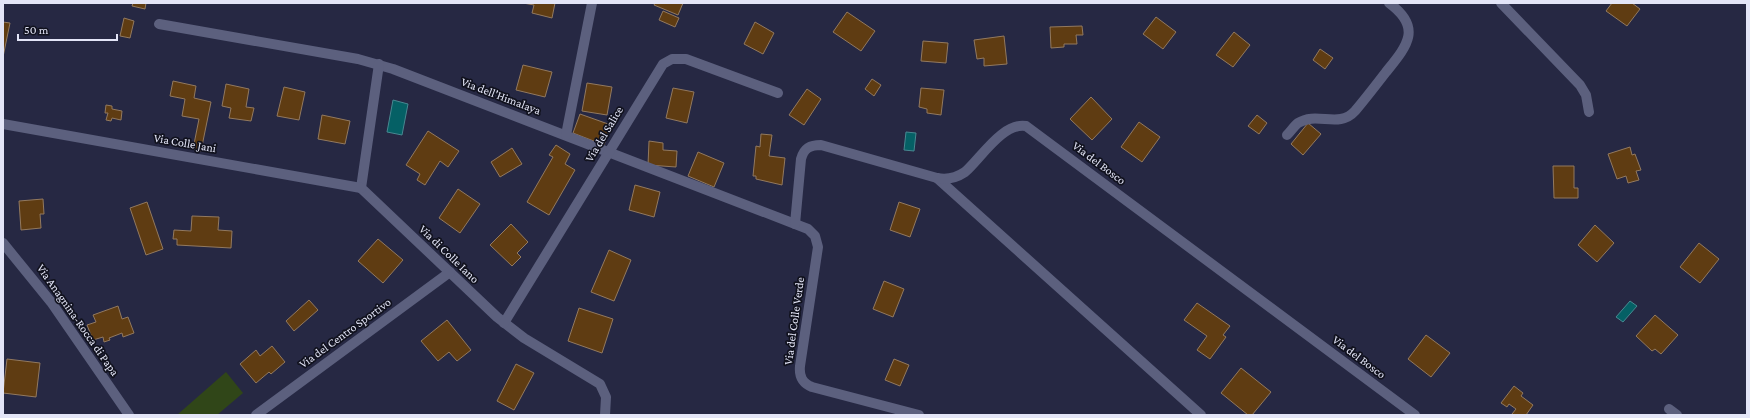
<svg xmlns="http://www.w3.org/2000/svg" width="1750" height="418" font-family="'Crimson Pro',serif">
  <rect width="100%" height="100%" fill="#262843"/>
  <path fill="#304618" d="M226,372L243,393L217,415H177Z"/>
  <g fill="#056065" stroke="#488891">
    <path d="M393,100L408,104L402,135L387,132Z"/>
    <path d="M906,132L916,133L914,151L904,150Z"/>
    <path d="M1630,301L1637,306L1623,322L1616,317Z"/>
  </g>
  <g fill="#5f3c12" stroke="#92795f">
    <path d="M133,3H146L145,9L132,6Z"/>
    <path d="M523,3H555L552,18L532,13L534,5Z"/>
    <path d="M655,3H683L678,15L654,5Z"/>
    <path d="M1612,3H1632L1640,9L1627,26L1606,11Z"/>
    <path d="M663,11L679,18L675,27L659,20Z"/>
    <path d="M847,12L875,31L861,51L833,32Z"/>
    <path d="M1156,17L1176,32L1163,49L1143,34Z"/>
    <path d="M124,18L134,21L130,38L120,36Z"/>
    <path d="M3,22L10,23L3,57Z"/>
    <path d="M755,22L774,33L763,54L744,44Z"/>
    <path d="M1082,26L1083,35H1076L1077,44H1064V47L1051,48L1050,27Z"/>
    <path d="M1234,32L1250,45L1233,67L1216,55Z"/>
    <path d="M1004,36L1007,64L984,66V58L977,59L974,40Z"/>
    <path d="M923,41L948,43L946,63L921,61Z"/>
    <path d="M1320,49L1333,58L1325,69L1313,60Z"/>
    <path d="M523,65L552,72L545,97L516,90Z"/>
    <path d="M872,79L881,85L874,96L865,89Z"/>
    <path d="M173,81L196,86L194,98L211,102L201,151L193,149L199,119L182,116L185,99L170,96Z"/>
    <path d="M587,83L612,87L607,115L582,111Z"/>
    <path d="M226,84L249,89L246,107L254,108L251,121L229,118L231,108L222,106Z"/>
    <path d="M284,87L305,92L299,120L277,116Z"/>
    <path d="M673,88L694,92L687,123L666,118Z"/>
    <path d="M921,88L944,90L941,115L927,113V109L919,107Z"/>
    <path d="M807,89L821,99L804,125L789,115Z"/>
    <path d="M1091,97L1112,119L1092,140L1070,119Z"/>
    <path d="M106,105L112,106V109L122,111L121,120L112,118L111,121L106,120L108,113H105Z"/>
    <path d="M580,114L611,125L604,145L573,133Z"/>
    <path d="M322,115L350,121L345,144L318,139Z"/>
    <path d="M1257,115L1267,123L1259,134L1248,126Z"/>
    <path d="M1139,122L1160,137L1142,162L1121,147Z"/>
    <path d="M1308,123L1321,134L1303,155L1291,144Z"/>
    <path d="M428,131L459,151L448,167L440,161L425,185L417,180L420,174L406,165Z"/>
    <path d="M761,134L772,135L769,156L785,158L782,185L756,179V176H753L756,146L760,147Z"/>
    <path d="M649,141L663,143V150L677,151L676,167L648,165Z"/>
    <path d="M556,145L570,154L565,164L575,170L549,215L527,202L553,157L549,155Z"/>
    <path d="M1630,147L1632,155L1635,154L1641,170L1636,171L1639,180L1628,183L1626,176L1617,179L1608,154Z"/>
    <path d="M512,148L522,164L500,177L491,162Z"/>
    <path d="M698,152L724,163L714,187L688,176Z"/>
    <path d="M1553,166H1574V188H1578V198H1554Z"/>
    <path d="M635,185L660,192L654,217L629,210Z"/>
    <path d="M458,189L480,204L460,233L439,218Z"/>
    <path d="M43,199L44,214H40L41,228L21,230L19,201Z"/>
    <path d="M147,202L163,249L146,255L130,208Z"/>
    <path d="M899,202L920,209L910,237L890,230Z"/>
    <path d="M192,216L219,217L218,230L232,231L231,248L177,245V239H173L174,230L191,231Z"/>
    <path d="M511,224L528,242L517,253L521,257L512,266L490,245Z"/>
    <path d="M1595,225L1614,243L1597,262L1578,245Z"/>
    <path d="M378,239L403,260L383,283L358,261Z"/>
    <path d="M1699,243L1719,259L1700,283L1680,267Z"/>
    <path d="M609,250L631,260L614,301L591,292Z"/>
    <path d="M884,281L904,289L893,317L873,309Z"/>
    <path d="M309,300L318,310L294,331L286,321Z"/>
    <path d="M1197,303L1230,326L1223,335L1226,337L1210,359L1197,350L1207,336L1184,320Z"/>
    <path d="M118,306L122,319L128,317L134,333L123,337L122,333L109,338L110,340L104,342L103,337L93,340L87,325L96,322L93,315Z"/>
    <path d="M579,308L613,319L602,353L568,341Z"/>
    <path d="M1655,315L1678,335L1661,354L1655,349L1652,351L1636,336Z"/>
    <path d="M447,320L471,350L457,361L449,352L438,361L421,341Z"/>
    <path d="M1426,335L1450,353L1431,377L1408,359Z"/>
    <path d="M272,346L285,362L271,374L269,372L256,383L240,364L256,350L260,356Z"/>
    <path d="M7,359L40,363L36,397L3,393Z"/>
    <path d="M894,359L909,365L900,386L885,380Z"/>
    <path d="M516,364L534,373L514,410L497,401Z"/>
    <path d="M1241,368L1271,392L1252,415H1248L1221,393Z"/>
    <path d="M1514,386L1523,393L1521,396L1533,405L1526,415H1514L1512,414L1516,409L1509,404L1507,407L1501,403Z"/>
  </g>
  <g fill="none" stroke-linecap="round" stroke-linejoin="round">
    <g stroke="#5c607e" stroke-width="10">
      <path d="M1501,3L1580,85L1586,95L1589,112"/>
      <path d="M159,24L358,59L393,69L808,229L815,236L818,247L800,366C799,376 802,383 812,387L919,415"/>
      <path d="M379,64L361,188L497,317L524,338L600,384L606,397L605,415"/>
      <path d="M3,124L361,188"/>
      <path d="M566,135L592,3"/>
      <path d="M1287,135C1291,131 1294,126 1298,123C1317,111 1339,129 1355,111C1366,98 1376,85 1386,72C1407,46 1423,28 1389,3"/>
      <path d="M937,178L1201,415"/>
      <path d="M795,224L801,159C804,148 810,145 821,145L937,178C947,180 956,178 965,172C981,158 1003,122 1026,126L1415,415"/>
      <path d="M3,243L51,302L129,415"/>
      <path d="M504,323L663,64L672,59H686L778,93"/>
      <path d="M1669,409L1677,415"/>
      <path d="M256,415L450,272"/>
    </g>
  </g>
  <g text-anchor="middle" stroke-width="3.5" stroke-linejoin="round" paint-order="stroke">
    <g font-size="12" fill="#e3e5f7" stroke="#11121e">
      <text transform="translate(501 96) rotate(21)" y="4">Via dell'Himalaya</text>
      <text transform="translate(604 134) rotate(-59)" y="4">Via del Salice</text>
      <text transform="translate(185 143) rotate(10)" y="4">Via Colle Jani</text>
      <text transform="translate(1099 163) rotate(37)" y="4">Via del Bosco</text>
      <text transform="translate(449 254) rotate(44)" y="4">Via di Colle Iano</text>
      <text transform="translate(78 320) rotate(55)" y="4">Via Anagnina-Rocca di Papa</text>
      <text transform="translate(794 321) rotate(-82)" y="4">Via del Colle Verde</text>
      <text transform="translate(345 333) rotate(-36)" y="4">Via del Centro Sportivo</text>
      <text transform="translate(1359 357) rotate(37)" y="4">Via del Bosco</text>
    </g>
  </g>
  <rect width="1750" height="418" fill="none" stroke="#e3e5f7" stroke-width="8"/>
  <path d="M18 34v6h99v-6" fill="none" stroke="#e3e5f7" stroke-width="2"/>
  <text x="24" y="34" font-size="12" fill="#e3e5f7" stroke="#11121e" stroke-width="3" paint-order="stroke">50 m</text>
</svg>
